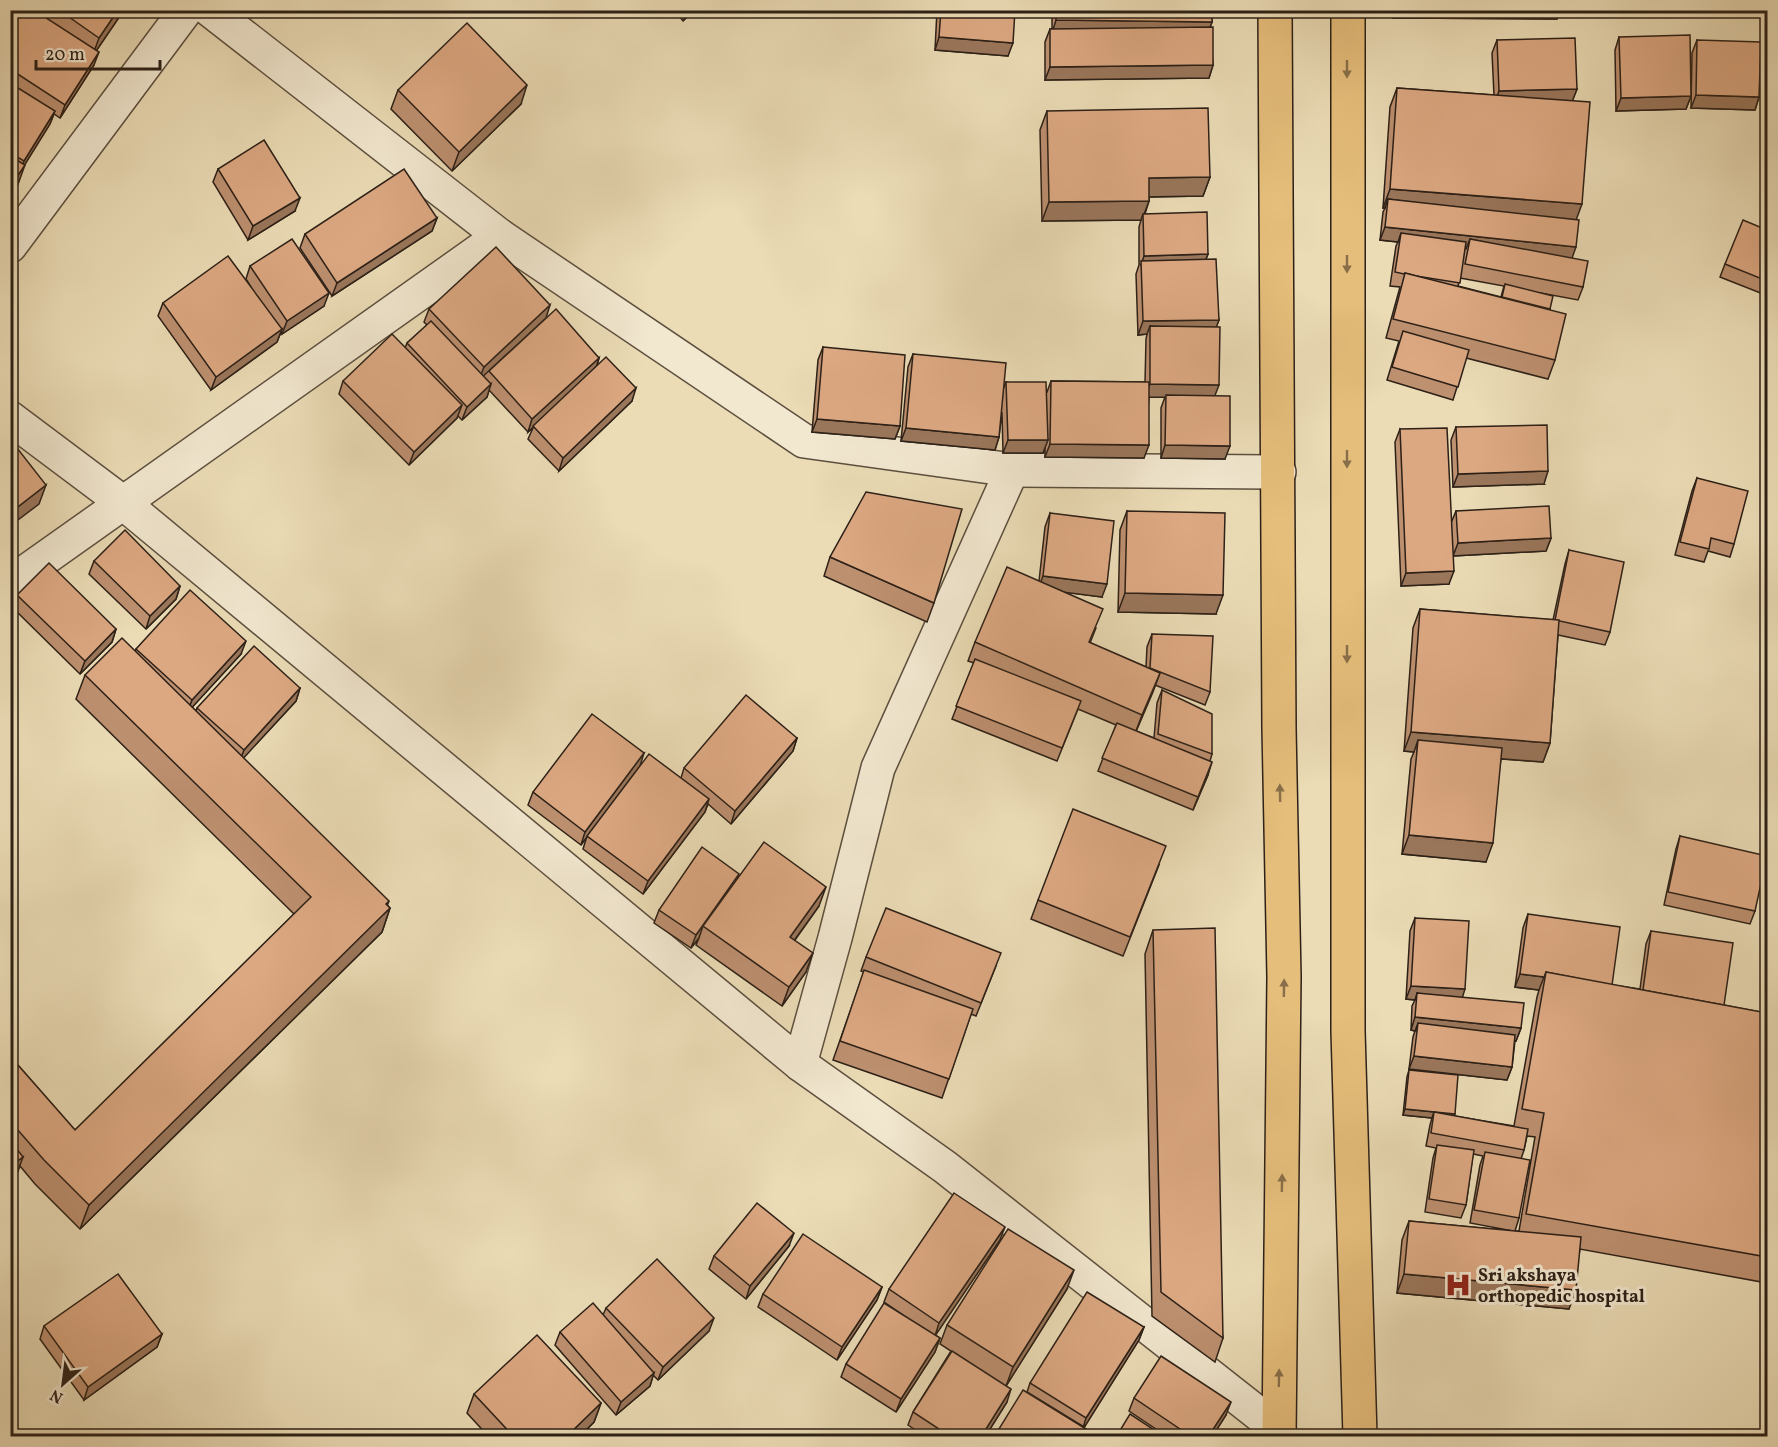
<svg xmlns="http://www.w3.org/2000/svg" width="1778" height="1447" font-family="Vollkorn,serif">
  <rect width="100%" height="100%" fill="#ebdcb6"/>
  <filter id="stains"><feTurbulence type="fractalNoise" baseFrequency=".00333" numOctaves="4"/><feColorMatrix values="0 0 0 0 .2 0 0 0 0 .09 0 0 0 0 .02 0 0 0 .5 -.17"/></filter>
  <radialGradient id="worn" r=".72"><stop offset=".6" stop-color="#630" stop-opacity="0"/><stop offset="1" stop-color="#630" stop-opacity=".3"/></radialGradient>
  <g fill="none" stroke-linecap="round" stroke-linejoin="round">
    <g stroke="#5c4f3f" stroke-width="36">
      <g id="minor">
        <path d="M210,10L500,236L804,441L1012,470L878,768L835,938L800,1064"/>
        <path d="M10,246L186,10"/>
        <path d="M10,418L122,502L800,1064L945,1167L1279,1430"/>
        <path d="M1012,470L1279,472"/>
        <path d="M10,583L500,236"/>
      </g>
    </g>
    <g stroke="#2c2017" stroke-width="36">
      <g id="highway">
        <path d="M1275,10L1279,728L1284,977L1279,1436"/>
        <path d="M1348,10V1031L1360,1436"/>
      </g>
    </g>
    <use href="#minor" stroke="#f2e8d0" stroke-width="33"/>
    <use href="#highway" stroke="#e6be7b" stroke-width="33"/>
  </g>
  <g fill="#bd9070" stroke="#2c2017" stroke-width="1.5" fill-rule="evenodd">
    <path d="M10,10H124L96,51L94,65L60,118L54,114L50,124L24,165L18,184L10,196Z"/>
    <path d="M674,10H694L683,21Z"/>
    <path d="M937,10H1015L1008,56L935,50Z"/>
    <path d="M1052,10H1212V22L1210,27L1213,65L1209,78L1045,80V42L1050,29H1052Z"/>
    <path d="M1393,10H1560L1557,19L1393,18Z"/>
    <path d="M1619,37L1691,96L1686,109L1616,111L1615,50Z"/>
    <path d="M1497,40L1577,89L1572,101L1576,220L1572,258L1583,287L1578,300L1541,293L1550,309L1555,360L1548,379L1466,358L1453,400L1387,380L1399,341L1386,338L1400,287L1390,286L1396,246L1398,242L1380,240L1383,212L1385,208H1383L1390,107L1397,88L1494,95L1492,53ZM1460,278L1504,286L1501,297L1458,286Z"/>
    <path d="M1697,40L1759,97L1755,110L1691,108L1692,53Z"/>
    <path d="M398,90L521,104L452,171L391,109Z"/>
    <path d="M1047,111L1210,177L1203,196L1149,197V201L1145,214L1208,254L1206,259L1219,320L1216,327L1215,396L1225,459L1161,458V408L1165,397H1149L1144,458L1045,457V447L1043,453H1003L1002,412L999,437L995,450L901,441L908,367L913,354L1004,387L1006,382L1047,392L1051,381L1145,382L1146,339L1147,334L1138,335L1136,274L1139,265V227L1141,220L1042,221L1040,130Z"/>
    <path d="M218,169L295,211L248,240L213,182Z"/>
    <path d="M437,218L432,231L332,296L300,248L305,234Z"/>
    <path d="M1767,230V283L1763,294L1720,277L1725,264Z"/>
    <path d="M250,266L324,306L282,334L281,332L277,342L211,390L158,316L163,303L251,287L246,279Z"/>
    <path d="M429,309L546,318L599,358L597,366L632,401L559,471L528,439L533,428L528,432L489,390L487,397L462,420L458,416L457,418L409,465L339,394L343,381L405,348L407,343L427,325L424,322Z"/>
    <path d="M823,347L900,426L895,439L812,432L818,360Z"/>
    <path d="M1456,427L1544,484L1453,487L1451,440Z"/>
    <path d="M1400,429L1451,523L1456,511L1551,538L1546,551L1453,556L1449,584L1401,586L1395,442Z"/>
    <path d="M1697,478L1734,544L1730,557L1708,551L1704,562L1675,555L1692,491Z"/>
    <path d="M1127,511L1216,614L1118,612L1120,530Z"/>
    <path d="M1050,513L1102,597L1065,592L1096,628L1090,643L1146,667L1147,647L1152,634L1210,692L1205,705L1155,685L1136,731L1154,738L1157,703L1162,690L1212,754L1210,761L1208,775L1193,810L1098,771L1116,725L1078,709L1057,761L952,719L974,663L968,661L975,642L1039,581L1045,527Z"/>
    <path d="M1569,550L1610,632L1605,645L1558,635L1550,743L1543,762L1501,759L1486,862L1402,854L1411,759L1414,752L1404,751L1413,628L1420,609L1553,620L1565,564Z"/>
    <path d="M830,557L934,603L927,622L824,576Z"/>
    <path d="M94,561L180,586L176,599L146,629L89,574Z"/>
    <path d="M17,595L116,629L112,642L80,674L13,608Z"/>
    <path d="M136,649L241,654L192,707L196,711L197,708L300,688L296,701L243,758L390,908L382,932L80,1229L35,1184L20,1166L16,1176L10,1180V1056L75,1130L294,914L76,699L85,675L135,652Z"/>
    <path d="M797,738L793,751L731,824L708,804L705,812L643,894L583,849L587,836L681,778L684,768Z"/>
    <path d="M644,753L581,845L528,805L533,792Z"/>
    <path d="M1680,836L1755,911L1750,924L1664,905L1676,849Z"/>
    <path d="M1159,865L1123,956L1031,919L1038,900Z"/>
    <path d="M738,877L819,906L795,940L806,972L782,1006L696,945L699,938L691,948L654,923L659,910Z"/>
    <path d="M1528,914L1612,985L1640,989L1646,944L1651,931L1724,1005L1767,1013V1283L1580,1249L1569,1309L1397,1293L1402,1240L1409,1221L1513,1231L1470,1223L1480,1165L1483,1156L1473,1154L1466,1205L1461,1218L1425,1212L1433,1158L1436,1148L1426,1146L1430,1125L1432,1118L1403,1115L1407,1077L1409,1070L1454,1116L1514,1126L1537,997L1539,990L1515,987L1523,928ZM1527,1136L1535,1137L1519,1231H1515L1519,1218L1521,1159L1524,1150Z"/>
    <path d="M1415,918L1462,997L1521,1028L1516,1041H1515L1512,1067L1507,1080L1409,1069L1413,1037L1415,1031L1411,1030L1412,1006L1415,1000L1406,999L1410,931Z"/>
    <path d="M1153,930L1223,1338L1215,1362L1152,1316L1145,954Z"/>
    <path d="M866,957L996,966L976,1016L971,1014L942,1098L833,1060L864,972L861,971Z"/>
    <path d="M1000,1240L935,1335L940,1338L935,1352L896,1412L841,1377L846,1364L903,1315L884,1302L889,1289Z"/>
    <path d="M789,1246L746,1299L709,1269L714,1256Z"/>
    <path d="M882,1287L877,1300L837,1360L758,1307L763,1294Z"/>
    <path d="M1067,1289L1006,1386L1007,1402L985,1437H926L908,1425L913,1412L951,1351L940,1344L947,1325Z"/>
    <path d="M606,1308L709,1331L658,1380L653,1375L650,1386L616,1415L555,1345L560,1332L603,1315Z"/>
    <path d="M44,1326L162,1334L157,1347L84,1400L40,1339Z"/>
    <path d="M1144,1327L1139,1340L1084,1427L1027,1392L1030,1383Z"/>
    <path d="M474,1394L601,1403L594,1422L579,1437H489L467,1413Z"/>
    <path d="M1134,1398L1226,1415L1212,1437H1168L1129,1411Z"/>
  </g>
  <g fill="#9a765b" stroke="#2c2017" stroke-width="1.5">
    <path d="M118,10H124L92,57L99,38Z"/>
    <path d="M687,10H694L683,21Z"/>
    <path d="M1396,10H1560L1557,19L1393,18Z"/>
    <path d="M1056,20L1212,22L1207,35L1052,33Z"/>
    <path d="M939,37L1013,43L1008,56L935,50Z"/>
    <path d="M99,52L94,65L60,118L65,105Z"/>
    <path d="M1213,65L1209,78L1045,80L1050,67Z"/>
    <path d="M527,85L521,104L452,171L459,152Z"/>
    <path d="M1577,89L1572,102L1494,104L1499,91Z"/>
    <path d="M1696,95L1759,97L1755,110L1691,108Z"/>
    <path d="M1691,96L1686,109L1616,111L1621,98Z"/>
    <path d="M55,111L50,124L19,174L24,161Z"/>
    <path d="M25,165L18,184L10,196V187Z"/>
    <path d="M1210,177L1203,196L1143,197L1149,178Z"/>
    <path d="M1390,189L1582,204L1575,223L1388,199L1385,208H1383Z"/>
    <path d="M300,198L295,211L248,240L253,226Z"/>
    <path d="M1149,201L1143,217V214L1141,220L1042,221L1049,202Z"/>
    <path d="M437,218L432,231L332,296L337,283Z"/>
    <path d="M1385,227L1576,247L1571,261L1470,239L1466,249L1400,242L1401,233L1398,242L1380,240Z"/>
    <path d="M1208,254L1203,267L1141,265L1144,256Z"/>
    <path d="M329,293L324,306L282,334L287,321Z"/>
    <path d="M550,305L546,318L479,380L484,367Z"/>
    <path d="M1219,320L1214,333L1150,326L1147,334L1138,335L1143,321Z"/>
    <path d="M282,329L277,342L211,390L216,377Z"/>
    <path d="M599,358L595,371L528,432L532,419Z"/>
    <path d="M491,384L487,397L462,420L467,407Z"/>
    <path d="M1150,384L1219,385L1214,398L1145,397Z"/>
    <path d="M636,388L632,401L559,471L563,458Z"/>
    <path d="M462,405L457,418L409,465L414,452Z"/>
    <path d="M817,419L900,426L895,439L812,432Z"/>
    <path d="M906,428L999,437L995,450L901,441Z"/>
    <path d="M1008,440H1048L1043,453H1003Z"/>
    <path d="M1050,444L1149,445L1144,458L1045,457Z"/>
    <path d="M1165,445L1230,446L1225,459L1161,458Z"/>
    <path d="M1548,471L1544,484L1453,487L1458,474Z"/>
    <path d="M46,485L39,504L10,526V513Z"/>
    <path d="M1551,538L1546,551L1453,556L1458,543Z"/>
    <path d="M1454,571L1449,584L1401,586L1406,573Z"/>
    <path d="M1043,576L1107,584L1102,597L1038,589Z"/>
    <path d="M180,586L176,599L146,629L150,616Z"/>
    <path d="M1125,593L1223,595L1216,614L1118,612Z"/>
    <path d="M116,629L112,642L80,674L85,661Z"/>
    <path d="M246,641L241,654L187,713L192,700Z"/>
    <path d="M1160,673L1153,692L1135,734L1142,715Z"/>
    <path d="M300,688L296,701L239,763L244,750Z"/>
    <path d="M1411,732L1550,743L1543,762L1417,752L1418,740L1414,752L1404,751Z"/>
    <path d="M797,738L793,751L731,824L735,811Z"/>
    <path d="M644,753L640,766L581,845L585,832Z"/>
    <path d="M1212,762L1208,775L1193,810L1198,797Z"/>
    <path d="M709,799L705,812L643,894L648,881Z"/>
    <path d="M1409,835L1493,843L1486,862L1402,854Z"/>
    <path d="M739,874L735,887L703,926L699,938L691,948L696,935Z"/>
    <path d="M826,887L819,906L783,956L790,937Z"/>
    <path d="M389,901L384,914L390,908L382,932L80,1229L89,1205Z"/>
    <path d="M813,953L806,972L782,1006L789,987Z"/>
    <path d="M1520,974L1544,977L1539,990L1515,987Z"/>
    <path d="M1411,986L1465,989L1461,1002L1417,993L1415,1000L1406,999Z"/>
    <path d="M1415,1017L1521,1028L1516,1041L1417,1031L1418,1023L1415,1031L1411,1030Z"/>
    <path d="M1414,1056L1512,1067L1507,1080L1409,1069Z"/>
    <path d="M1405,1109L1455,1114L1452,1121L1434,1112L1432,1118L1403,1115Z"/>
    <path d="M23,1157L16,1176L10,1180V1166Z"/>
    <path d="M1005,1227L1000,1240L935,1336L939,1323Z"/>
    <path d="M794,1233L789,1246L746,1299L750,1286Z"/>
    <path d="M1074,1270L1067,1289L1006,1386L1013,1367Z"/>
    <path d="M1404,1274L1576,1290L1569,1309L1397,1293Z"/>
    <path d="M882,1287L877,1300L837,1360L842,1347Z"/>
    <path d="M714,1318L709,1331L658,1380L663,1367Z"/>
    <path d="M1144,1327L1139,1340L1082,1431L1086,1418Z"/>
    <path d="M162,1334L157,1347L84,1400L88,1387Z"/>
    <path d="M940,1338L935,1352L896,1412L901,1399Z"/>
    <path d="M654,1373L650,1386L616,1415L621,1402Z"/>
    <path d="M1011,1389L1007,1402L985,1437H981Z"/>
    <path d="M1231,1402L1226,1415L1212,1437H1208Z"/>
    <path d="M601,1403L594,1422L579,1437H566Z"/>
  </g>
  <g fill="#dca882" stroke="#2c2017" stroke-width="1.5">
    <path d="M10,10H34L99,52L65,105L10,69Z"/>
    <path d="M59,10H118L99,38Z"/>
    <path d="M941,10H1015L1013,43L939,37Z"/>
    <path d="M1057,10H1212V22L1056,20Z"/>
    <path d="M467,23L527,85L459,152L398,90Z"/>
    <path d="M1213,27V65L1050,67V29Z"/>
    <path d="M1690,35L1691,96L1621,98L1619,37Z"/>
    <path d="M1575,38L1577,89L1499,91L1497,40Z"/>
    <path d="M1697,40L1761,42L1759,97L1696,95Z"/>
    <path d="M10,83L55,111L24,161L10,153Z"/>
    <path d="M1397,88L1590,102L1582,204L1390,189Z"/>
    <path d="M1208,108L1210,177L1149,178V201L1049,202L1047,111Z"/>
    <path d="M264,140L300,198L253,226L218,169Z"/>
    <path d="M10,156L25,165L10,187Z"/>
    <path d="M404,169L437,218L337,283L305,234Z"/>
    <path d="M1388,199L1579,220L1576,247L1385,227Z"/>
    <path d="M1207,212L1208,254L1144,256L1143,214Z"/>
    <path d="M1743,220L1767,230V281L1725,264Z"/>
    <path d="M1401,233L1466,242L1460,283L1416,276L1405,273L1404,274L1395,272Z"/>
    <path d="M292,239L329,293L287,321L250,266Z"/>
    <path d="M1470,239L1588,261L1583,287L1465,264Z"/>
    <path d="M496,247L550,305L484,367L429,309Z"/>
    <path d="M228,256L282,329L216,377L163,303Z"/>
    <path d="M1216,259L1219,320L1143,321L1141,261Z"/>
    <path d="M1405,273L1566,314L1555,360L1393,319Z"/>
    <path d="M1505,284L1553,296L1550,309L1502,297Z"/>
    <path d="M556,309L599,358L532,419L489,371Z"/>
    <path d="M431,321L491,384L467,407L407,343Z"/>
    <path d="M1150,326L1220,327L1219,385L1150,384Z"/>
    <path d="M1403,331L1469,350L1458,387L1392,367Z"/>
    <path d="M392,334L462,405L414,452L343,381Z"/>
    <path d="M823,347L905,355L900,426L817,419Z"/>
    <path d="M913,354L1006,363L999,437L906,428Z"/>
    <path d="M606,357L636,388L563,458L533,426Z"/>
    <path d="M1051,381L1149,382V445L1050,444Z"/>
    <path d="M1006,382H1046L1048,440H1008Z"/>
    <path d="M1166,395L1230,396V446L1165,445Z"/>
    <path d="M1547,425L1548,471L1458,474L1456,427Z"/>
    <path d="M1447,428L1454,571L1406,573L1400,429Z"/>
    <path d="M10,439L46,485L10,513Z"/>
    <path d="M1697,478L1748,491L1734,544L1711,538L1709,549L1680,542Z"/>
    <path d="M866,492L962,509L934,603L830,557Z"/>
    <path d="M1549,506L1551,538L1458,543L1456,511Z"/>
    <path d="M1127,511L1225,513L1223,595L1125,593Z"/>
    <path d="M1050,513L1114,521L1107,584L1043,576Z"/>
    <path d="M125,530L180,586L150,616L94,561Z"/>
    <path d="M1569,550L1624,562L1610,632L1555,620Z"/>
    <path d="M49,563L116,629L85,661L17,595Z"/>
    <path d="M1007,567L1103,609L1089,642L1160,673L1142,715L975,642Z"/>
    <path d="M190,590L246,641L192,700L136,649Z"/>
    <path d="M1420,609L1559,620L1550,743L1411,732Z"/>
    <path d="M1152,634L1213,636L1210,692L1150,668Z"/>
    <path d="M122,638L389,901L386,904L390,908L89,1205L44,1160L10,1121V1056L75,1130L311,897L85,675Z"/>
    <path d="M254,646L300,688L244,750L197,708Z"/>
    <path d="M975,659L1081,701L1062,748L956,706Z"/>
    <path d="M1162,690L1212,714V754L1158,734Z"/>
    <path d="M746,695L797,738L735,811L684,768Z"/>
    <path d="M592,714L644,753L585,832L533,792Z"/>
    <path d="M1117,723L1212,762L1198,797L1102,758Z"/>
    <path d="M1418,740L1502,748L1493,843L1409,835Z"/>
    <path d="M649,754L709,799L648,881L587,836Z"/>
    <path d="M1073,809L1166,846L1130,937L1038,900Z"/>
    <path d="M1680,836L1767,856L1755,911L1668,892Z"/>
    <path d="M764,842L826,887L790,937L813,953L789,987L703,926Z"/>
    <path d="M702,847L739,874L696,935L659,910Z"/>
    <path d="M886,908L1001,953L981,1003L866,957Z"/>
    <path d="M1528,914L1620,927L1612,985L1546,972L1544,977L1520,974Z"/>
    <path d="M1415,918L1469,921L1465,989L1411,986Z"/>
    <path d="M1215,928L1223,1338L1161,1292L1153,930Z"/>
    <path d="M1651,931L1733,943L1724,1005L1643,990Z"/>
    <path d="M864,970L973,1009L949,1079L840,1041Z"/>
    <path d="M1546,972L1767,1013V1257L1526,1214L1544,1113L1522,1109Z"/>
    <path d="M1417,993L1524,1003L1521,1028L1415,1017Z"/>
    <path d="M1418,1023L1515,1035L1512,1067L1414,1056Z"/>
    <path d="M1409,1070L1458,1075L1455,1114L1405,1109Z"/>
    <path d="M1434,1112L1528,1129L1524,1150L1431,1133Z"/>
    <path d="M10,1140L23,1157L10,1166Z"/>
    <path d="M1437,1145L1474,1150L1466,1205L1429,1199Z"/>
    <path d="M1485,1152L1530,1160L1519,1218L1474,1210Z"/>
    <path d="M954,1193L1005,1227L939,1323L889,1289Z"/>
    <path d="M757,1203L794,1233L750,1286L714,1256Z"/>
    <path d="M1409,1221L1581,1237L1576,1290L1404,1274Z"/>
    <path d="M1008,1229L1074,1270L1013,1367L947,1325Z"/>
    <path d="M803,1234L882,1287L842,1347L763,1294Z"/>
    <path d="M657,1259L714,1318L663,1367L606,1308Z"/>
    <path d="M118,1274L162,1334L88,1387L44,1326Z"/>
    <path d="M1087,1292L1144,1327L1086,1418L1030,1383Z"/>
    <path d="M593,1303L654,1373L621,1402L560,1332Z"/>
    <path d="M884,1303L940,1338L901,1399L846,1364Z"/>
    <path d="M537,1335L601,1403L566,1437H514L474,1394Z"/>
    <path d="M952,1351L1011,1389L981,1437H951L913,1412Z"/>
    <path d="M1161,1356L1231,1402L1208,1437H1192L1134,1398Z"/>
    <path d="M1023,1390L1091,1432L1088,1437H994Z"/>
    <path d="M1130,1414L1165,1437H1116Z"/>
    <path d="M1101,1432L1108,1437H1098Z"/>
  </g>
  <defs><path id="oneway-solid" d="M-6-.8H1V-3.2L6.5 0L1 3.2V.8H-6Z" transform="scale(1.5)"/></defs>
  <g fill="#896f49">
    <use href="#oneway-solid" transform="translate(1347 69) rotate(90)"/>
    <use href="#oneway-solid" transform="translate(1347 264) rotate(90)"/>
    <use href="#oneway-solid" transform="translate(1347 459) rotate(90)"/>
    <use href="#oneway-solid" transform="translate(1347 654) rotate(90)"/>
    <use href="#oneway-solid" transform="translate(1280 793) rotate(-91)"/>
    <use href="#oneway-solid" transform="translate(1284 988) rotate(-89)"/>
    <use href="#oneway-solid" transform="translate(1282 1183) rotate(-89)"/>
    <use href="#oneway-solid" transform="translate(1279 1378) rotate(-89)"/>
  </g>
  <defs>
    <g id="hospital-bare" transform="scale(2.07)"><path d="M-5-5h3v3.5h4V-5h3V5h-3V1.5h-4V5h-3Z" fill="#8f2418" stroke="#f2e8d0" stroke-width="2.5" paint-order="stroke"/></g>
  </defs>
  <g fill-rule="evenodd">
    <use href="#hospital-bare" x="1458" y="1285"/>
  </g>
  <g text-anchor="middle" stroke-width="6" stroke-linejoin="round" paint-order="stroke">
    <g font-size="18" font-weight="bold" fill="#2c2017" stroke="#f2e8d0" text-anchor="start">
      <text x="1478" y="1281">Sri akshaya<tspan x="1478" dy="21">orthopedic hospital</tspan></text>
    </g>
  </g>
  <rect width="1778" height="1447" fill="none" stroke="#ebdcb6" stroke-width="36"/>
  <rect x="12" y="12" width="1754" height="1423" fill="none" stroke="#2c2017" stroke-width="3"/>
  <rect x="18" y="18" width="1742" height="1411" fill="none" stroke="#2c2017" stroke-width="1.5"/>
  <g transform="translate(63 1384) rotate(208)" stroke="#f2e8d0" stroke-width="4.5" paint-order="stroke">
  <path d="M0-4.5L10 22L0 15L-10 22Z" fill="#2c2017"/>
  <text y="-9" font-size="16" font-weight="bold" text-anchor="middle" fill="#2c2017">N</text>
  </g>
  <path d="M36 60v9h124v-9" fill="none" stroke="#2c2017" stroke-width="3"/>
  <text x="45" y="60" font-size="18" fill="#2c2017" stroke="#f2e8d0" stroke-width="4.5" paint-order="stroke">20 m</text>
  <rect width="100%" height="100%" filter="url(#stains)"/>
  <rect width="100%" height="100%" fill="url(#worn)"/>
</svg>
